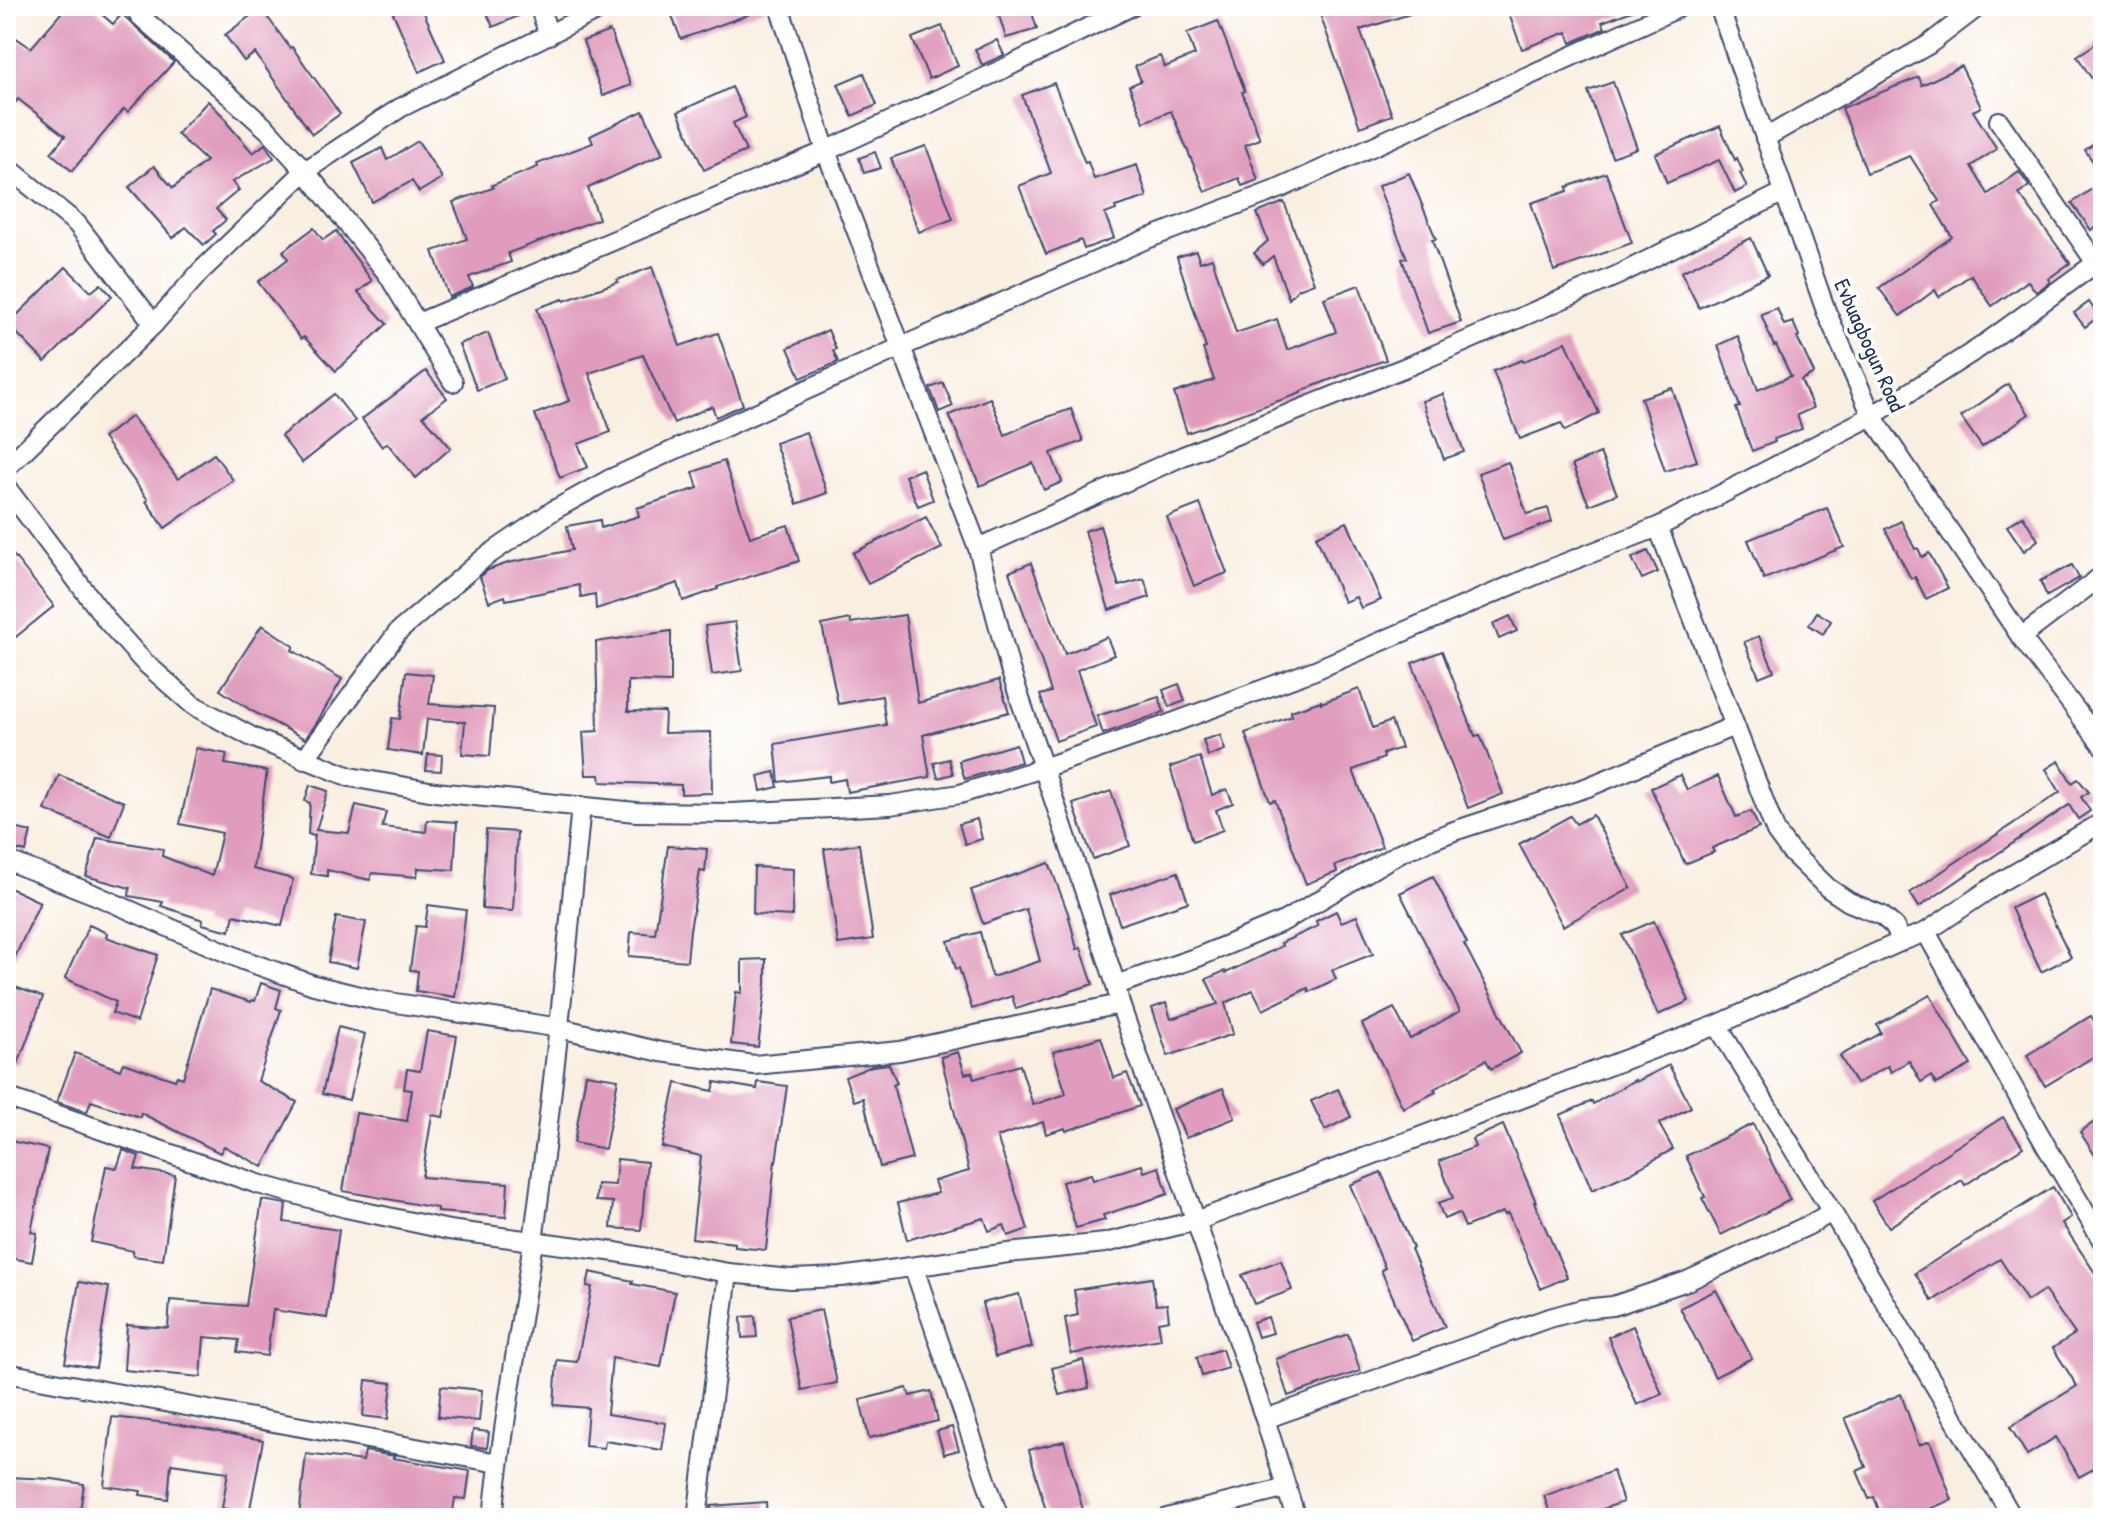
<svg xmlns="http://www.w3.org/2000/svg" width="2109" height="1524" font-family="'Patrick Hand',sans-serif">
  <rect width="100%" height="100%" fill="#fff"/>
  <filter id="ink" filterUnits="userSpaceOnUse"><feTurbulence type="fractalNoise" baseFrequency=".0125" numOctaves="2"/><feDisplacementMap in="SourceGraphic" scale="16" xChannelSelector="R" yChannelSelector="G"/><feConvolveMatrix kernelMatrix="1 2 1 2 8 2 1 2 1" color-interpolation-filters="sRGB"/></filter>
  <filter id="wash" filterUnits="userSpaceOnUse"><feTurbulence type="fractalNoise" baseFrequency=".006" numOctaves="4" result="noise"/><feDisplacementMap in="SourceGraphic" scale="32" xChannelSelector="R" yChannelSelector="G"/><feGaussianBlur stdDeviation="1.8" result="paint"/><feColorMatrix in="noise" values="0 0 0 0 0 0 0 0 0 0 0 0 0 0 0 0 0 1.4 0 .05"/><feComposite in="paint" operator="in"/></filter>
  <g filter="url(#wash)">
    <rect width="100%" height="100%" fill="#f9efe1"/>
    <g id="blocks">
      <g fill="#e09cbc">
        <path d="M67,6H92L113,24L122,14L174,62L128,112L124,109L72,171L51,153L65,136L18,99L6,116V31L31,48Z"/>
        <path d="M390,6H421L445,60L419,72Z"/>
        <path d="M484,6H527L528,12L493,27Z"/>
        <path d="M668,6H766L767,8L681,39Z"/>
        <path d="M996,6H1030L1037,29L1006,38Z"/>
        <path d="M1317,6H1424L1425,9L1360,30L1392,115L1360,127Z"/>
        <path d="M1506,6H1640V8L1602,22L1605,28L1571,43L1567,32L1522,49Z"/>
        <path d="M261,8L290,48L292,47L340,114L312,134L255,53L244,61L225,35Z"/>
        <path d="M1218,21L1245,91L1242,92L1260,139L1245,145L1258,180L1242,186L1239,178L1205,192L1171,111L1144,122L1129,86L1141,81L1135,66L1160,56L1165,67L1195,55L1187,33Z"/>
        <path d="M942,26L958,66L929,79L912,38Z"/>
        <path d="M610,31L631,85L603,96L583,41Z"/>
        <path d="M2103,39V96L2077,56Z"/>
        <path d="M997,40L1004,55L982,65L975,49Z"/>
        <path d="M1961,66L1981,107L1973,111L1997,149L1971,166L1988,194L2019,172L2029,186L2019,194L2070,263L2048,279L2050,282L2036,292L2028,281L1992,306L1971,275L1939,297L1935,290L1900,316L1879,288L1952,237L1933,205L1939,201L1910,156L1867,173L1842,108L1919,77L1922,85Z"/>
        <path d="M864,73L877,105L852,116L838,84Z"/>
        <path d="M1613,82L1637,148L1612,157L1588,91Z"/>
        <path d="M1054,83L1085,163L1088,162L1094,179L1137,165L1147,197L1115,207L1116,210L1105,214L1114,238L1084,249L1081,240L1046,254L1019,186L1051,173L1022,95Z"/>
        <path d="M732,87L746,117L733,123L746,151L704,170L678,112Z"/>
        <path d="M208,101L228,121L227,123L253,153L265,144L274,158L232,182L239,190L216,209L226,220L213,231L216,234L204,245L186,227L173,238L129,187L154,166L173,188L206,161L177,134Z"/>
        <path d="M643,111L663,154L588,188L599,219L508,253L511,262L469,277L473,287L449,297L433,251L467,239L453,202L493,188L492,185L538,167L537,164L593,143L590,136Z"/>
        <path d="M1720,126L1735,160L1737,158L1743,172L1740,173L1747,187L1735,193L1719,160L1667,183L1655,154Z"/>
        <path d="M2103,138V176L2085,150Z"/>
        <path d="M418,141L442,178L419,192L412,181L372,202L353,163L382,148L387,160Z"/>
        <path d="M926,146L953,219L919,232L891,158Z"/>
        <path d="M875,152L881,168L864,173L859,158Z"/>
        <path d="M1409,173L1436,239L1432,240L1461,322L1428,333L1402,259L1407,258L1378,186Z"/>
        <path d="M1606,173L1632,243L1554,271L1531,203L1568,191L1567,187Z"/>
        <path d="M2103,181V221L2091,230L2072,203Z"/>
        <path d="M1284,202L1314,283L1298,289L1289,299L1273,256L1263,264L1254,253L1268,241L1257,213Z"/>
        <path d="M314,228L323,240L336,231L372,281L358,292L387,324L336,371L304,337L301,339L258,282L288,259L283,251Z"/>
        <path d="M1751,238L1768,275L1699,308L1681,272Z"/>
        <path d="M1196,251L1200,262L1212,258L1236,333L1277,319L1287,350L1336,332L1324,298L1359,285L1386,360L1350,372L1301,391V393L1187,433L1174,393L1214,380L1203,349L1206,348L1177,257Z"/>
        <path d="M66,267L91,292L101,284L112,296L45,362L8,324Z"/>
        <path d="M652,267L680,346L718,333L743,405L716,417L712,406L674,423L643,355L589,373L611,432L578,444L588,467L560,478L535,414L569,401L537,308L563,299L564,301L618,282L617,280Z"/>
        <path d="M2089,302L2099,316L2085,327L2074,313Z"/>
        <path d="M1777,308L1784,325L1793,322L1799,336L1797,337L1814,373L1801,380L1813,408L1797,415L1802,429L1774,439L1775,442L1752,451L1736,408L1740,407L1718,345L1738,336L1758,390L1791,376L1776,345L1774,346L1761,314Z"/>
        <path d="M828,330L836,349L833,350L838,362L801,378L788,348Z"/>
        <path d="M488,333L505,379L477,390L459,344Z"/>
        <path d="M1566,342L1599,413L1565,431L1561,423L1520,439L1493,371L1522,360L1523,362Z"/>
        <path d="M426,371L447,398L423,416L451,448L416,478L387,443L382,447L362,419Z"/>
        <path d="M943,383L953,406L939,412L930,388Z"/>
        <path d="M2008,384L2029,414L1982,447L1961,417Z"/>
        <path d="M1672,388L1697,461L1665,471L1641,398Z"/>
        <path d="M334,394L355,421L302,463L281,436Z"/>
        <path d="M1443,394L1464,452L1444,459L1422,401Z"/>
        <path d="M990,398L1005,435L1036,421L1071,409L1083,441L1051,453L1062,482L1044,490L1033,463L980,486L949,415Z"/>
        <path d="M132,416L178,479L214,454L233,480L165,528L146,501L148,500L103,438Z"/>
        <path d="M806,432L827,493L797,504L775,443Z"/>
        <path d="M1600,453L1617,494L1589,505L1572,465Z"/>
        <path d="M724,461L750,537L788,525L799,561L717,587L718,589L683,601L678,583L596,609L595,594L581,597L579,585L506,600L505,596L489,602L480,577L488,570L508,563L572,550L567,526L600,520L601,528L639,516L637,508L698,488L693,472Z"/>
        <path d="M1508,462L1527,514L1548,508L1552,522L1503,540L1478,473Z"/>
        <path d="M922,469L933,500L918,506L905,476Z"/>
        <path d="M1200,504L1227,573L1194,586L1167,517Z"/>
        <path d="M1827,508L1844,547L1764,579L1748,540Z"/>
        <path d="M2023,516L2038,540L2024,551L2007,526Z"/>
        <path d="M926,517L942,548L868,584L853,553Z"/>
        <path d="M1901,521L1915,549L1918,548L1922,557L1929,553L1948,588L1926,599L1915,577L1911,579L1885,529Z"/>
        <path d="M1347,522L1381,600L1361,608L1356,597L1344,602L1316,536Z"/>
        <path d="M1100,526L1119,586L1144,579L1150,597L1109,610L1085,531Z"/>
        <path d="M6,546L54,606L6,645Z"/>
        <path d="M1648,551L1658,572L1642,579L1632,558Z"/>
        <path d="M1031,563L1065,654L1107,637L1114,655L1077,670L1096,727L1056,741L1040,695L1051,692L1042,663L1009,572Z"/>
        <path d="M2072,565L2079,578L2047,596L2040,581Z"/>
        <path d="M1817,612L1831,621L1823,634L1809,625Z"/>
        <path d="M905,615L918,703L999,680L1009,712L923,735L930,777L847,792L845,779L829,782V776L779,782L775,744L886,725L882,696L838,704L822,625L850,619L851,623Z"/>
        <path d="M1510,616L1517,631L1499,639L1493,624Z"/>
        <path d="M735,622L742,671L712,675L705,626Z"/>
        <path d="M262,625L294,646L292,650L342,679L316,724L305,739L252,711L220,690Z"/>
        <path d="M671,631V682L628,681V711L665,712L664,733L711,732L712,793L681,794V785L601,782L600,775H586L583,732L598,731L596,642Z"/>
        <path d="M1759,636L1774,671L1759,677L1744,642Z"/>
        <path d="M1442,651L1475,736L1480,735L1503,794L1468,808L1412,663Z"/>
        <path d="M406,672L433,675L429,704L494,708L490,756L462,754L465,722L427,719L423,755L388,750L392,718L400,719Z"/>
        <path d="M1179,684L1185,701L1169,707L1163,690Z"/>
        <path d="M1359,689L1373,728L1391,721L1401,748L1383,754L1384,758L1353,770L1382,847L1335,866L1337,872L1306,884L1275,800L1270,802L1245,733L1292,716L1291,711L1321,701V703Z"/>
        <path d="M1159,697L1164,712L1103,734L1097,716Z"/>
        <path d="M1220,735L1225,750L1208,756L1203,740Z"/>
        <path d="M1016,744L1021,762L965,779L959,761Z"/>
        <path d="M196,748L227,754L225,764L267,771L253,869L293,879L282,926L234,915L230,931L202,924L203,920L161,906L163,902L129,896L130,888L86,876L97,838L163,849L162,856L212,876L222,833L180,824Z"/>
        <path d="M428,754L442,755L441,771L426,770Z"/>
        <path d="M1200,757L1212,795L1227,789L1233,803L1216,810L1223,830L1193,841L1170,767Z"/>
        <path d="M949,759L953,774L938,778L934,763Z"/>
        <path d="M2059,761L2072,783L2078,779L2089,792L2081,797L2090,811L2078,819L2069,805L1919,907L1910,893L2060,792L2046,769Z"/>
        <path d="M775,772L778,787L761,791L758,776Z"/>
        <path d="M59,775L124,802L111,837L45,810Z"/>
        <path d="M1680,775L1687,790L1718,776L1736,817L1751,811L1759,828L1712,848L1714,852L1685,864L1651,788Z"/>
        <path d="M310,785L328,791L316,830L349,833L356,805L386,812L382,827L426,832L427,820L457,822L454,870L418,868L417,877L372,873L370,880L327,870V876L311,874L315,834L314,836L308,834L310,803L305,801Z"/>
        <path d="M1111,791L1130,846L1093,859L1073,804Z"/>
        <path d="M1593,815L1631,888L1563,926L1519,844L1570,816L1576,824Z"/>
        <path d="M977,819L982,839L965,844L959,824Z"/>
        <path d="M6,826L31,832L26,852L6,847Z"/>
        <path d="M486,830L517,832L513,911L482,909Z"/>
        <path d="M859,844L873,939L838,944L824,849Z"/>
        <path d="M668,846L707,849L705,872L700,871L690,930L687,961L629,956L631,932L655,934Z"/>
        <path d="M1049,863L1068,913L1077,949L1081,948L1093,984L1016,1009L1012,996L972,1009L959,968L956,969L948,941L980,932L992,977L1040,961L1026,909L983,924L971,890Z"/>
        <path d="M754,867L793,869L792,916L753,914Z"/>
        <path d="M1178,872L1188,902L1120,925L1110,895Z"/>
        <path d="M1433,876L1467,943L1464,944L1521,1053L1491,1069L1486,1060L1434,1089L1436,1092L1403,1108L1362,1024L1394,1008L1410,1039L1460,1011L1400,893Z"/>
        <path d="M10,888L40,902L6,977V896Z"/>
        <path d="M2040,894L2071,957L2041,972L2011,908Z"/>
        <path d="M428,905L466,910L455,997L416,991L418,971L410,970L416,926L425,927Z"/>
        <path d="M1336,911L1341,922L1357,916L1373,954L1332,970L1336,979L1309,992L1308,988L1263,1010L1253,990L1225,1003L1233,1034L1168,1056L1152,1008L1166,1003L1171,1019L1218,1004L1206,979L1225,971L1226,973L1282,946L1281,943L1318,926L1316,921Z"/>
        <path d="M336,917L366,922L357,968L328,962Z"/>
        <path d="M1654,921L1689,1001L1658,1015L1622,935Z"/>
        <path d="M89,925L107,933L106,937L158,955L137,1022L112,1013L116,1002L65,978Z"/>
        <path d="M766,959V984L758,1047L731,1044L736,992L742,993V960Z"/>
        <path d="M261,983L281,990L276,1008L281,1010L258,1081L297,1102L263,1167L224,1146L220,1153L141,1113L140,1117L91,1101L87,1112L57,1102L75,1053L120,1070L123,1063L175,1080L177,1076L183,1078L210,989L251,1002L252,1000L255,1001Z"/>
        <path d="M12,986L43,997L18,1064L6,1060V1001Z"/>
        <path d="M1930,995L1971,1065L1936,1084L1931,1076L1921,1082L1909,1061L1891,1072L1888,1066L1856,1084L1840,1056L1881,1033L1877,1025Z"/>
        <path d="M2091,1016L2103,1036V1051L2045,1086L2027,1055Z"/>
        <path d="M338,1027L365,1034L349,1100L322,1094Z"/>
        <path d="M427,1031L457,1036L443,1117L432,1115L422,1177L508,1183L506,1217L437,1212V1208L343,1191L356,1113L407,1121L412,1090L404,1089L407,1069L420,1071Z"/>
        <path d="M1101,1037L1114,1078L1127,1073L1140,1106L1066,1131L1065,1128L1046,1134L1043,1122L997,1137L1028,1229L1008,1236L1004,1225L989,1231L984,1218L907,1240L898,1203L938,1193L934,1181L969,1171L941,1057L958,1052L965,1074L972,1072L974,1079L1020,1065L1033,1105L1066,1094L1053,1052Z"/>
        <path d="M889,1064L897,1083L893,1085L912,1159L880,1167L863,1098L854,1101L845,1077L872,1066Z"/>
        <path d="M1669,1065L1691,1107L1659,1124L1673,1149L1630,1173L1592,1190L1560,1115L1592,1101L1593,1104L1635,1080L1636,1082Z"/>
        <path d="M586,1074L618,1079L605,1149L574,1143Z"/>
        <path d="M715,1082L757,1089L758,1082L787,1086L776,1162L775,1161L766,1250L735,1247V1243L692,1238L701,1156L662,1147L676,1083L713,1091Z"/>
        <path d="M1223,1088L1235,1118L1186,1138L1173,1109Z"/>
        <path d="M1338,1089L1351,1117L1325,1130L1311,1101Z"/>
        <path d="M2103,1116V1168L2080,1132Z"/>
        <path d="M2003,1117L2023,1147L1965,1185L1962,1180L1889,1227L1872,1201Z"/>
        <path d="M1753,1124L1790,1200L1721,1235L1702,1198L1705,1197L1686,1156Z"/>
        <path d="M1503,1125L1536,1202H1534L1567,1277L1541,1289L1508,1213L1505,1215L1503,1212L1465,1227L1459,1213L1444,1219L1438,1203L1453,1198L1439,1161L1475,1147L1472,1139Z"/>
        <path d="M6,1140L48,1149L31,1232L37,1233L32,1262L6,1257Z"/>
        <path d="M123,1150L139,1156L135,1169L175,1175L163,1260L133,1256V1251L91,1242L106,1166L117,1168Z"/>
        <path d="M617,1159L647,1162L641,1230L611,1228L613,1202L596,1201L597,1184L615,1185Z"/>
        <path d="M1142,1165L1144,1172L1159,1167L1168,1194L1103,1215L1105,1220L1076,1228L1062,1182L1091,1174L1093,1180Z"/>
        <path d="M1381,1172L1413,1248L1411,1249L1445,1327L1412,1341L1381,1270L1385,1268L1350,1185Z"/>
        <path d="M2053,1187L2071,1217L2062,1223L2103,1285V1464L2079,1477L2056,1437L2027,1455L2010,1427L2077,1386L2053,1348L2075,1334L2044,1290L2027,1301L2000,1259L1932,1301L1915,1273Z"/>
        <path d="M262,1200L286,1204L284,1222L339,1230L327,1318L273,1310L267,1356L237,1352L239,1340L204,1337L201,1377L124,1370L127,1325L168,1328L170,1300L246,1306Z"/>
        <path d="M1281,1260L1292,1290L1254,1304L1242,1275Z"/>
        <path d="M590,1272L633,1281L632,1284L675,1292L661,1367L612,1358L607,1414L666,1423L662,1450L605,1441L604,1448L585,1446L588,1408L554,1405L557,1360L577,1362L592,1287L587,1286Z"/>
        <path d="M1152,1278L1156,1305L1167,1304L1169,1320L1158,1322L1161,1339L1071,1354L1065,1318L1078,1315L1074,1290Z"/>
        <path d="M79,1282L109,1287L96,1368L65,1363Z"/>
        <path d="M1716,1290L1752,1358L1715,1377L1680,1308Z"/>
        <path d="M1019,1294L1032,1347L995,1357L982,1303Z"/>
        <path d="M821,1310L837,1383L802,1390L787,1317Z"/>
        <path d="M755,1316L757,1337L742,1338L741,1317Z"/>
        <path d="M1268,1317L1273,1333L1258,1337L1253,1322Z"/>
        <path d="M1633,1326L1662,1394L1637,1405L1608,1337Z"/>
        <path d="M1348,1334L1360,1371L1288,1396L1276,1359Z"/>
        <path d="M1222,1349L1228,1368L1202,1376L1197,1357Z"/>
        <path d="M1083,1360L1089,1388L1059,1395L1052,1368Z"/>
        <path d="M366,1380L392,1383L388,1419L363,1416Z"/>
        <path d="M441,1386L482,1390L479,1421L438,1417Z"/>
        <path d="M907,1388L910,1396L931,1391L938,1421L869,1438L860,1400Z"/>
        <path d="M1901,1394L1919,1445L1930,1441L1952,1500L1906,1518H1882L1874,1497L1869,1499L1857,1471L1866,1467L1845,1418Z"/>
        <path d="M112,1417L176,1424L263,1440L249,1514L222,1508L228,1472L171,1464L168,1499L140,1495L141,1491L104,1486Z"/>
        <path d="M952,1427L959,1450L944,1454L937,1431Z"/>
        <path d="M473,1430L489,1432L487,1448L471,1446Z"/>
        <path d="M1064,1441L1083,1510L1048,1518L1029,1450Z"/>
        <path d="M365,1451L394,1456L393,1458L470,1471L466,1499L455,1498L452,1518H299L306,1454L363,1461Z"/>
        <path d="M1613,1471L1623,1502L1577,1518H1552L1544,1496Z"/>
        <path d="M6,1477L53,1479L84,1484L79,1518H6Z"/>
        <path d="M766,1502L767,1518H711V1506Z"/>
      </g>
    </g>
  </g>
  <g filter="url(#ink)">
    <use href="#blocks" fill-opacity="0" stroke="#3c4c72" stroke-width="2"/>
    <g fill="none" stroke-linecap="round" stroke-linejoin="round">
      <g stroke="#3c4c72" stroke-width="22">
        <g id="minor">
          <path d="M149,6L139,15L268,130L305,171L387,273L453,382"/>
          <path d="M539,6L549,35"/>
          <path d="M779,6L826,151L978,548L1010,669L1116,985L1120,1004L1265,1419L1296,1518"/>
          <path d="M1719,6L1826,311L1872,416L2021,637L2103,746"/>
          <path d="M1999,121L2096,263"/>
          <path d="M1765,138L1928,45L1979,6"/>
          <path d="M6,166L77,224L154,324"/>
          <path d="M418,323L826,151L1003,69L1132,6"/>
          <path d="M6,468L154,324L201,271L305,171L400,108L606,6"/>
          <path d="M6,487L109,623L143,661L193,705L252,737L350,777L435,792L636,812L731,813L890,805L960,794L1043,768L1164,726L1315,670L1545,571L1658,527L1872,416L1979,348L2103,258"/>
          <path d="M1658,527L1776,832L1790,851L1828,888L1849,902L1881,915L1894,926L1902,941"/>
          <path d="M978,548L1183,456L1416,363L1618,275L1784,192"/>
          <path d="M2021,637L2103,575"/>
          <path d="M304,760L398,632L484,558L554,510L608,480L901,347L1144,240L1281,188L1682,6"/>
          <path d="M6,860L93,894L243,960L314,985L376,1000L560,1028L661,1052L754,1065L900,1051L1120,1004"/>
          <path d="M1926,932L2046,1146L2103,1242"/>
          <path d="M1116,985L1198,957L1284,921L1401,852L1454,831L1588,787L1734,726"/>
          <path d="M1717,1025L1832,1212L2013,1518"/>
          <path d="M6,1097L258,1184L346,1208L449,1230L616,1252L728,1273L791,1279L841,1277L1008,1253L1105,1243L1196,1221L1717,1025L1902,941L1926,932L2000,882L2103,822"/>
          <path d="M914,1268L999,1518"/>
          <path d="M6,1373L498,1463"/>
          <path d="M1265,1419L1546,1319L1582,1309L1613,1306L1687,1281L1809,1225L1832,1212"/>
          <path d="M493,1518C502,1425 520,1334 533,1241C553,1096 567,951 581,806"/>
          <path d="M697,1518L728,1273"/>
          <path d="M1167,1518L1287,1488"/>
        </g>
      </g>
      <use href="#minor" stroke="#fff" stroke-width="18"/>
    </g>
  </g>
  <g text-anchor="middle" stroke-width="7" stroke-linejoin="round" paint-order="stroke">
    <g font-size="22" fill="#1b2f5e" stroke="#fff">
      <text transform="translate(1870 345) rotate(66)" y="8">Evbuagbogun Road</text>
    </g>
  </g>
  <rect width="2109" height="1524" fill="none" stroke="#fff" stroke-width="32"/>
</svg>
